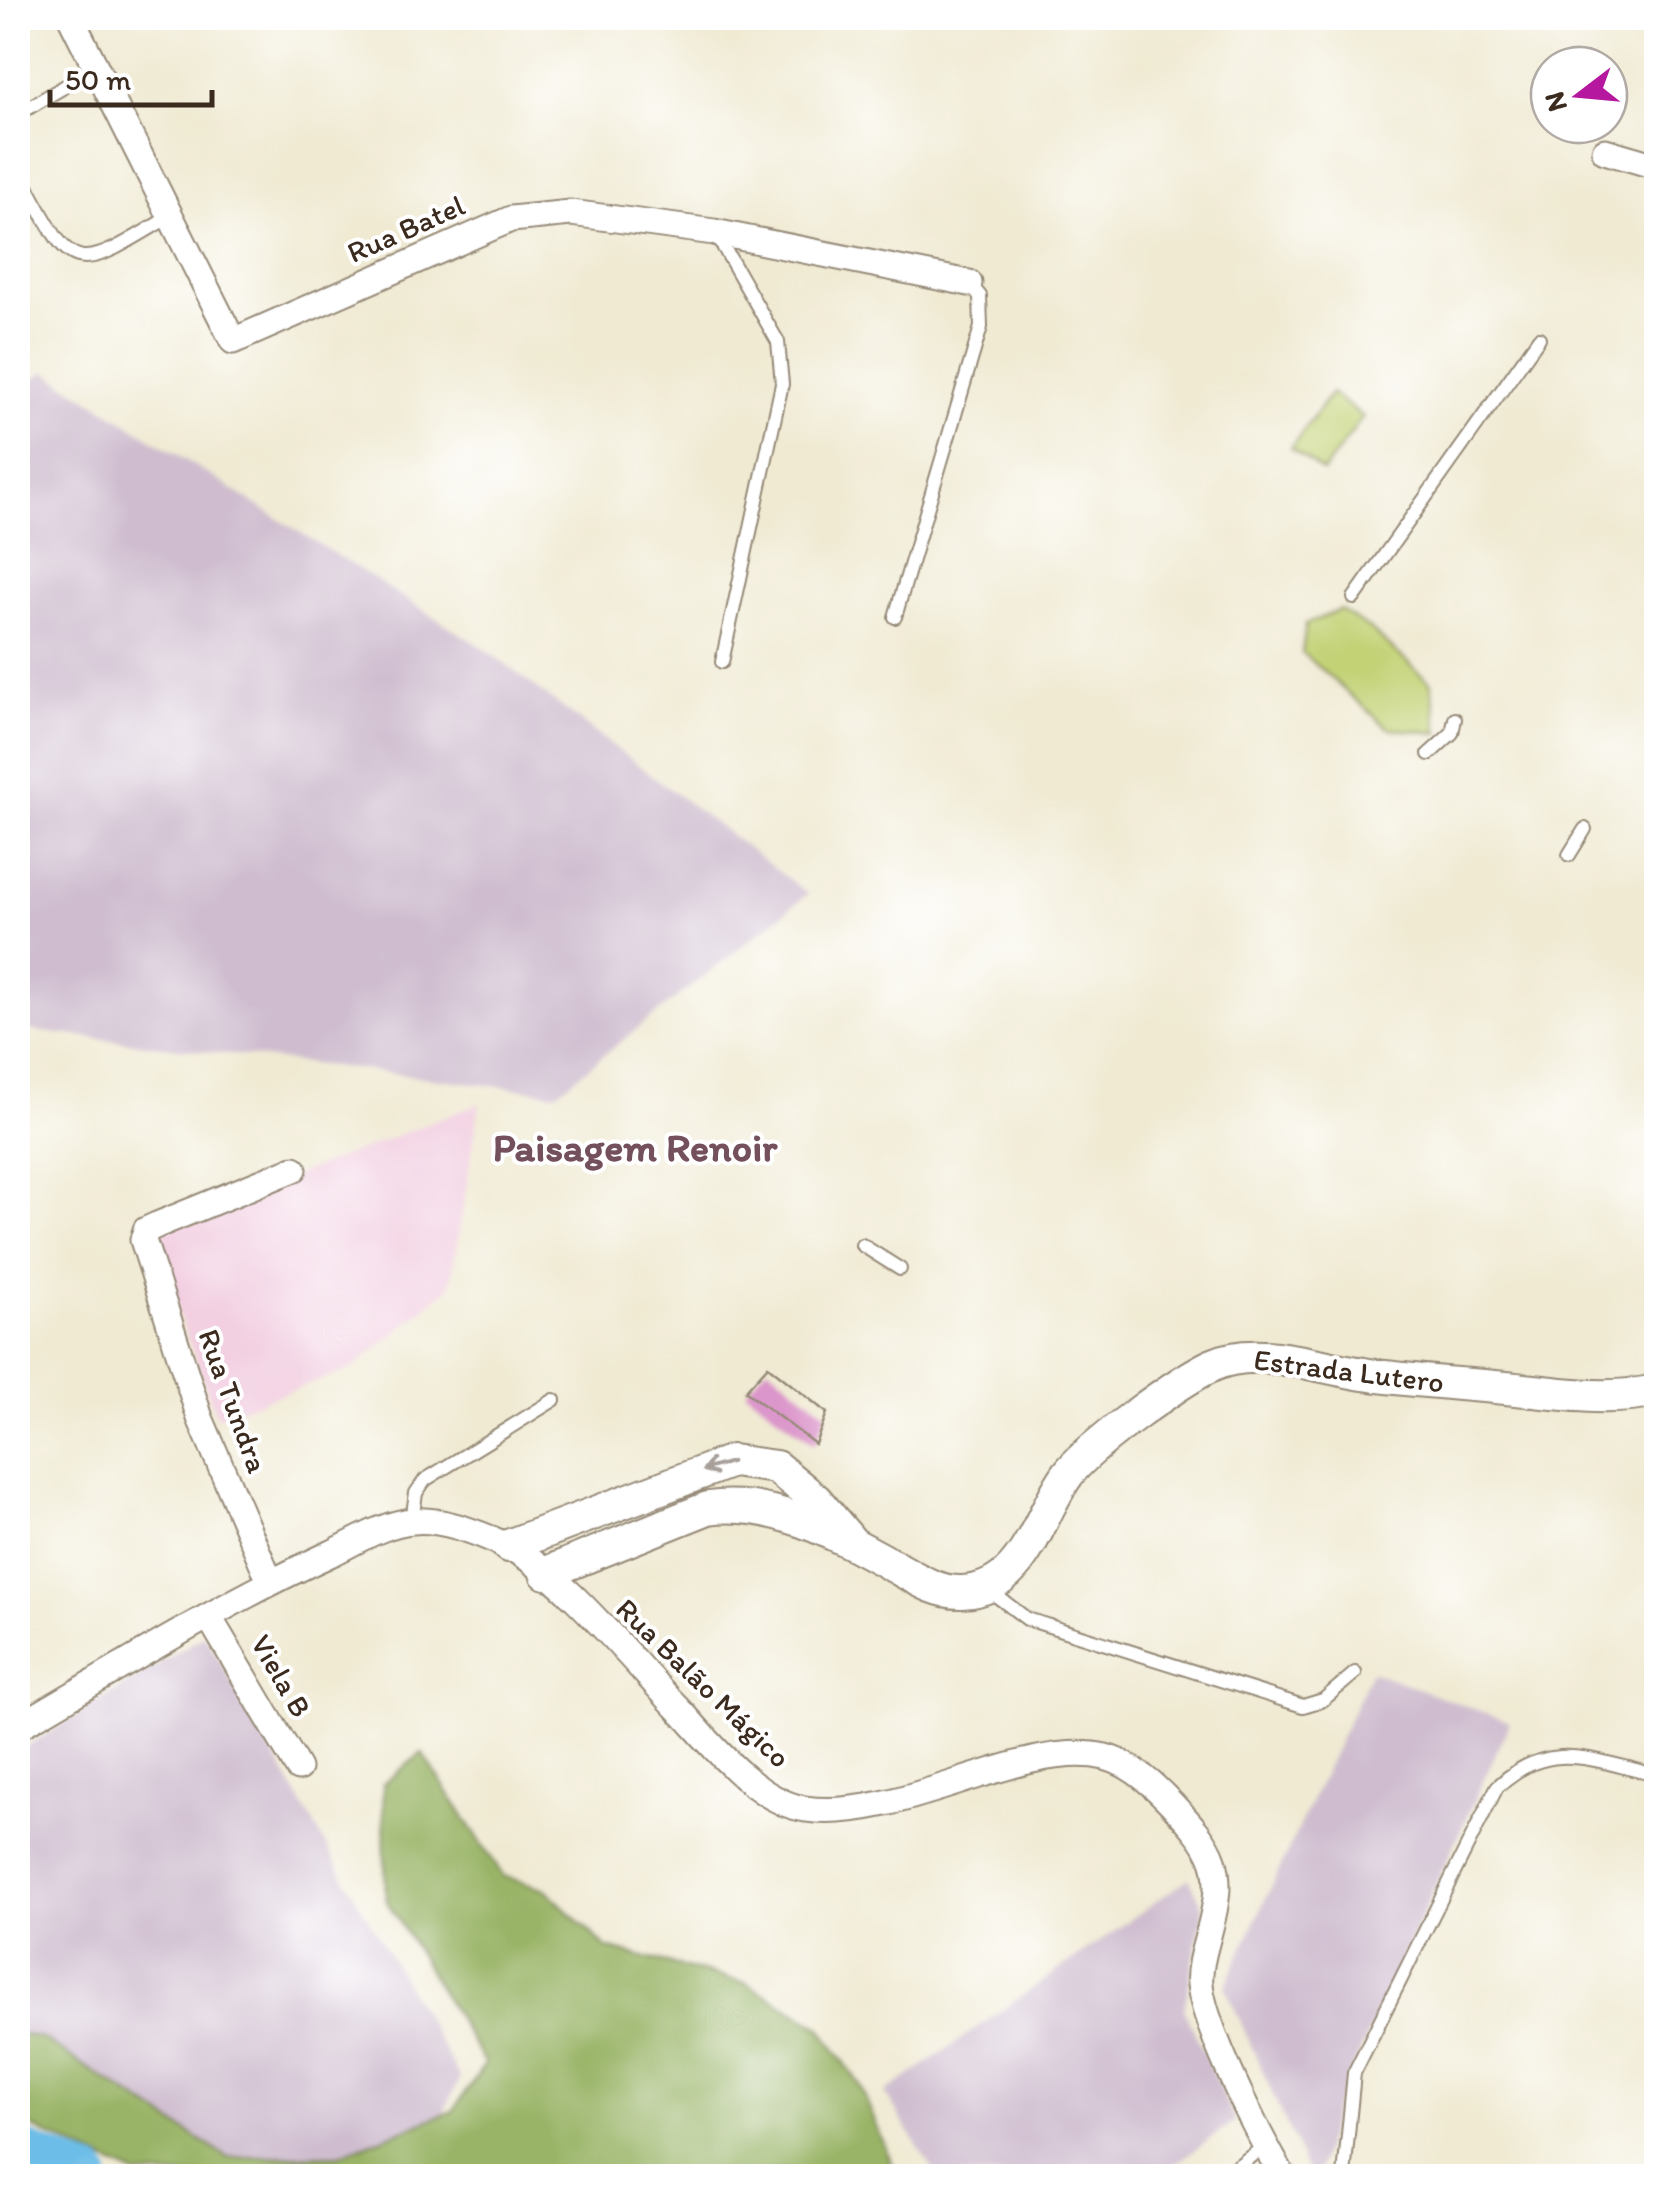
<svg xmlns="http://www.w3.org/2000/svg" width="1674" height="2194" font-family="Itim,sans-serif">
  <rect width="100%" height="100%" fill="#fff"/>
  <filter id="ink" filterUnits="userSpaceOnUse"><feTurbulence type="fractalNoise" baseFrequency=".01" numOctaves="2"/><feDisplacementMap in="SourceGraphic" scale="20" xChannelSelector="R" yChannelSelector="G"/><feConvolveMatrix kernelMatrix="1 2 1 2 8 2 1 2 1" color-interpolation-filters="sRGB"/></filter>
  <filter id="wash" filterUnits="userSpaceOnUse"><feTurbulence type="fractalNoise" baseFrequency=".0048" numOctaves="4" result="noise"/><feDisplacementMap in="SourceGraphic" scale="40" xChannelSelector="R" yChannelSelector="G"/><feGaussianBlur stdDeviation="2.25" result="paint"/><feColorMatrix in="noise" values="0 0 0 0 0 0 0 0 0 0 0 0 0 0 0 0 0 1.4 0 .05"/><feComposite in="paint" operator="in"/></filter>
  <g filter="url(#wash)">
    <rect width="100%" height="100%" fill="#f0ead3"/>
    <path fill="#f2cfe1" d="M480,1103L450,1287L352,1369L217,1417L156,1254L159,1229Z"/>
    <g fill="#cfbdcf">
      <path d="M46,372L485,649L808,894L556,1093L18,1029V386Z"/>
      <path d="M205,1635L460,2078L424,2155L251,2176L18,2084V1752Z"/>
      <path d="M1371,1671L1510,1722L1334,2109L1317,2176H1309L1225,1987Z"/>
      <path d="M1189,1878L1204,1908L1184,2009L1235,2121L1158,2176H936L885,2093Z"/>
    </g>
    <g fill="#c2d274" stroke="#7e7e49" stroke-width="2.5">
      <path d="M1331,393L1363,417L1323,472L1291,448Z"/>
      <path d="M1340,610L1371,630L1431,683L1439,733L1388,728L1302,653L1306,624Z"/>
    </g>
    <path fill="#99b466" stroke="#6a6f42" stroke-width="2.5" d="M422,1753L503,1876L546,1890L607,1948L746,1983L820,2027L860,2085L897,2176H138L18,2121V2033L42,2039L228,2158L339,2155L453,2111L485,2064L386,1900L383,1784Z"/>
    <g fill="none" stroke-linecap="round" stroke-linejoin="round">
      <path stroke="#6cbde7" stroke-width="40" d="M18,2149L90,2176"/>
    </g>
    <g id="blocks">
      <path fill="#db96cb" d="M768,1366L827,1413L815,1444L745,1391Z"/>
    </g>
  </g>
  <g filter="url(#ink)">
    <use href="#blocks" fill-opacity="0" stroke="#968a78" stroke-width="2.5"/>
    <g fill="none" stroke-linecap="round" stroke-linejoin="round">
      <g stroke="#968a78" stroke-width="16">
        <g id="service">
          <path d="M18,114L96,68"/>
          <path d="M18,170C75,273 66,280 172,215"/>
          <path d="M716,234L778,342L782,384L722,662"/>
          <path d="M1354,598L1539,338"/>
          <path d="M895,617L981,327L980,296L969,283"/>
          <path d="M1429,754L1452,733L1455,719"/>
          <path d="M1569,855L1585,829"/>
          <path d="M862,1245L900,1269"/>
          <path d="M412,1520L416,1493L425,1480L554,1400"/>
          <path d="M986,1588L1027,1619L1303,1706L1323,1700L1355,1673"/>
          <path d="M1224,2176L1265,2146"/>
          <path d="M1344,2176L1354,2073L1497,1787C1549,1737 1594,1761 1656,1775"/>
        </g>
      </g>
      <g stroke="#968a78" stroke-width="29">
        <g id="minor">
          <path d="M71,18L233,341L511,219L571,213L714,232L969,283"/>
          <path d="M1605,151L1656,166"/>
          <path d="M270,1581L200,1418L143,1240L146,1230L157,1225L294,1169"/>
          <path d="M209,1617L298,1768"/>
          <path d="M18,1727C121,1667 223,1603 332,1553C357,1541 385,1523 413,1521C442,1518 479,1533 505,1545C561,1571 632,1661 677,1707C711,1743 754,1801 805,1809C901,1823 1023,1738 1105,1757C1129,1763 1153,1784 1170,1802C1215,1849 1227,1867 1209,1932C1205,1948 1198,1967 1200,1984C1204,2027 1259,2137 1283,2176"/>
        </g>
      </g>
      <g stroke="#968a78" stroke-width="36">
        <g id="tertiary">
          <path d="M508,1546L732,1461L776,1467L816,1500L849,1539"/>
          <path d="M546,1573L708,1508C774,1499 836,1534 892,1565C914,1577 936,1593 962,1592C1026,1590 1037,1516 1068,1474C1089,1446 1180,1380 1213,1365C1258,1344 1323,1369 1370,1375C1415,1381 1460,1384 1506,1388C1556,1393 1606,1402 1656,1391"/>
        </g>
      </g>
      <use href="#service" stroke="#fff" stroke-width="12"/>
      <use href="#minor" stroke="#fff" stroke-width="25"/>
      <use href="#tertiary" stroke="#fff" stroke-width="32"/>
    </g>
    <defs><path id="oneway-shaft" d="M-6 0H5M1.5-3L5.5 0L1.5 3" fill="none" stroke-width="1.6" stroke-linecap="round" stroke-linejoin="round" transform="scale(2.5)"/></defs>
    <use stroke="#a79f9a" href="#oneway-shaft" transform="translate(717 1466) rotate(164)"/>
  </g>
  <g text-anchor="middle" stroke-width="8" stroke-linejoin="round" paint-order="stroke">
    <g font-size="30" fill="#3b2a1e" stroke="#fff">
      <text transform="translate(406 229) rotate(-24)" y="10">Rua Batel</text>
      <text transform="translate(1349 1371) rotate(7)" y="10">Estrada Lutero</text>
      <text transform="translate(233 1401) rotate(70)" y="10">Rua Tundra</text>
      <text transform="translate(281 1676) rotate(60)" y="10">Viela B</text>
      <text transform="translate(703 1683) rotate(44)" y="10">Rua Balão Mágico</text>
    </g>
    <g font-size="40" font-weight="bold" fill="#73505b" stroke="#fff">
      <text x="635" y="1161">Paisagem Renoir</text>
    </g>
  </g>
  <rect width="1674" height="2194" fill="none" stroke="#fff" stroke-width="60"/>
  <g transform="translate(1579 95) rotate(254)"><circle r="48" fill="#ffffff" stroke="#b1aaa5" stroke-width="2.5"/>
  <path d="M0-8L18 38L0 25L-18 38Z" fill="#b5179e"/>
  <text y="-15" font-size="28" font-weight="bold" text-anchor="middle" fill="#3b2a1e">N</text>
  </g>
  <path d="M50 90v15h162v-15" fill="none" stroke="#3b2a1e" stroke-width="5"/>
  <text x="65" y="90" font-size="30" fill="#3b2a1e" stroke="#ffffff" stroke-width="8" paint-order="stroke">50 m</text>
</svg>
